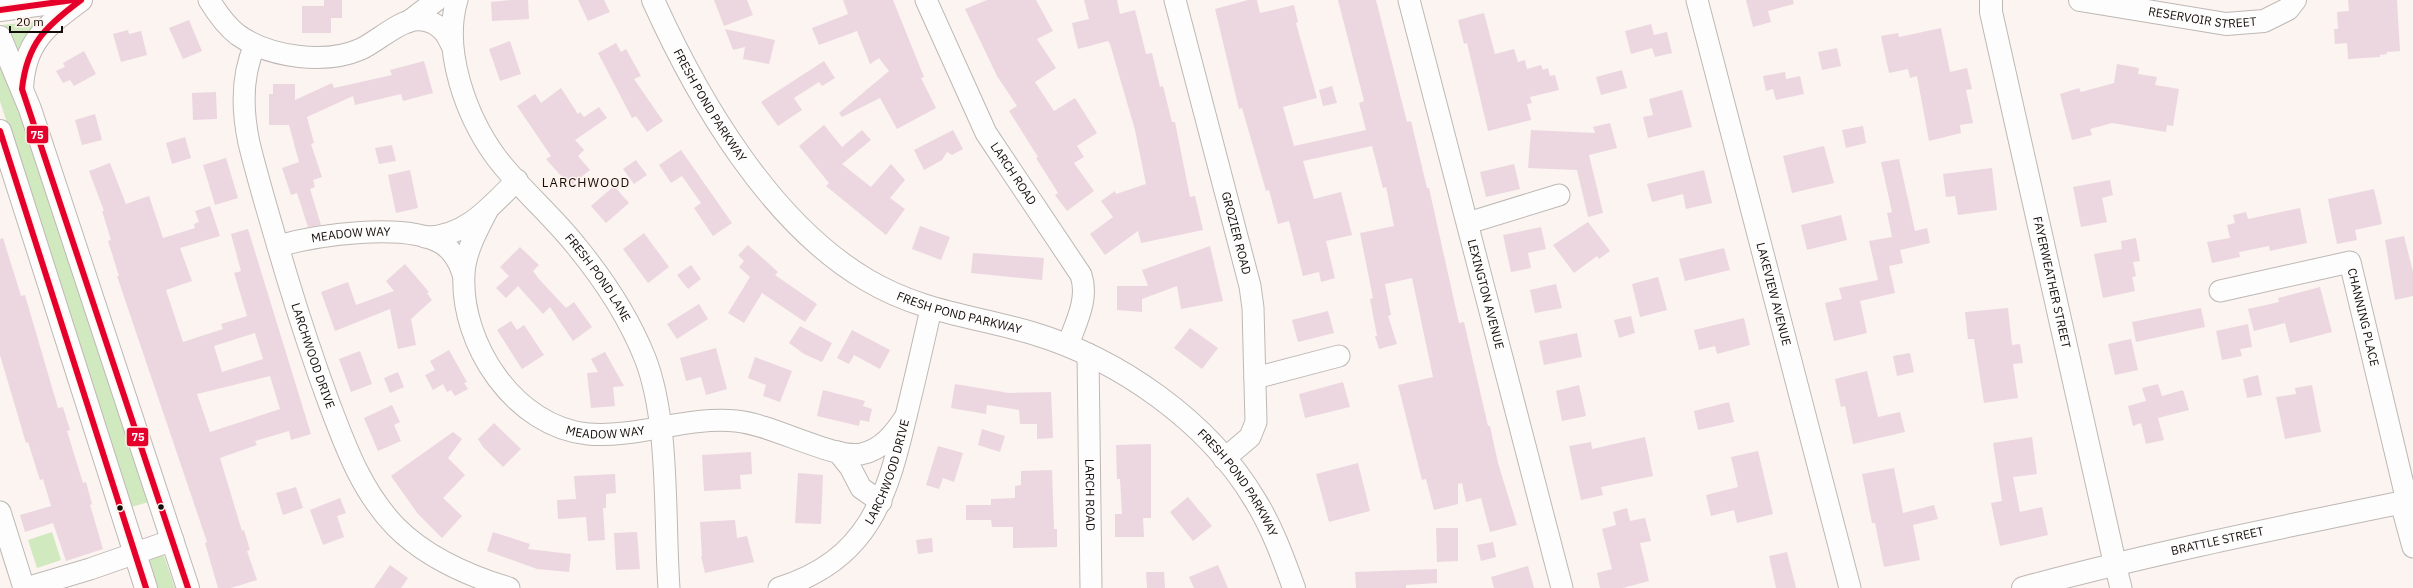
<svg xmlns="http://www.w3.org/2000/svg" width="2413" height="588" font-family="'IBM Plex Sans',sans-serif">
  <rect width="100%" height="100%" fill="#fbf4f0"/>
  <g fill="#d0e9bf">
    <path d="M38,21L26,44L15,56L2,25Z"/>
    <path d="M0,59L8,77L149,502L131,507L0,101Z"/>
    <path d="M52,532L61,560L37,568L28,540Z"/>
    <path d="M160,552L164,556L175,588H158L149,562L150,556Z"/>
  </g>
  <g fill="#ecd7e1" fill-rule="evenodd">
    <path d="M324,0H342V18H331V33H302V6H324Z"/>
    <path d="M511,0H528L529,19L492,21L491,2Z"/>
    <path d="M578,0H604L610,12L588,21Z"/>
    <path d="M714,0H747L753,15L724,26Z"/>
    <path d="M843,0H893L924,77L921,78L936,108L897,129L880,98L842,117L839,113L889,71L879,58L870,64L857,31L819,45L812,28L848,14Z"/>
    <path d="M987,0H1036L1053,31L1037,39L1056,68L1035,82L1054,111L1075,98L1097,133L1077,146L1084,157L1074,163L1094,191L1067,211L1055,195L1058,193L1036,158L1038,157L1009,111L1017,106L997,76L965,9Z"/>
    <path d="M1084,0H1117L1120,14L1135,10L1146,54L1152,53L1160,87L1163,86L1172,122H1175L1190,197L1195,196L1203,230L1141,243L1138,231L1105,255L1090,234L1113,217L1101,201L1115,191L1116,194L1146,184L1135,130L1110,44L1108,41L1078,49L1072,23L1089,19Z"/>
    <path d="M1248,0H1257L1260,13L1294,5L1298,22L1296,23L1317,98L1283,107L1294,146L1366,130L1359,103L1364,101L1338,0H1376L1407,122L1411,121L1427,188H1429L1459,323L1464,322L1488,426H1490L1498,463L1517,525L1490,532L1481,498L1466,502L1462,483L1458,484V504L1434,510L1426,479L1422,480L1398,385L1433,377L1412,278L1385,284L1391,315L1388,316L1397,344L1379,349L1375,336H1377L1370,299L1373,298L1360,233L1394,226L1386,187L1383,188L1372,146L1303,161L1314,199L1341,192L1352,235L1326,241L1335,278L1321,282L1319,272L1303,276L1289,221L1278,224L1269,190L1266,191L1242,108L1239,109L1215,9Z"/>
    <path d="M1746,0H1793L1794,4L1768,11L1771,22L1753,27Z"/>
    <path d="M2348,0H2397L2400,51L2387,52V54L2380,55V57L2348,59L2347,43L2335,44L2334,29H2338L2337,12L2349,11Z"/>
    <path d="M1484,13L1495,54L1514,49L1518,62L1525,60L1527,69L1541,65L1543,70L1548,68L1550,76L1555,75L1559,90L1530,97L1532,103L1527,104L1531,120L1488,131L1467,43L1464,44L1458,20Z"/>
    <path d="M189,20L202,51L183,59L169,28Z"/>
    <path d="M1651,24L1654,35L1667,32L1672,53L1655,57L1652,48L1631,54L1625,31Z"/>
    <path d="M1941,28L1950,72L1967,68L1972,89L1966,90L1973,123L1960,125L1961,133L1929,141L1917,76L1910,78L1908,69L1889,73L1881,36L1898,33L1899,37Z"/>
    <path d="M725,29L775,40L769,64L743,59L745,47L733,50Z"/>
    <path d="M128,30L129,34L141,31L147,55L121,62L113,34Z"/>
    <path d="M510,41L521,74L500,81L489,49Z"/>
    <path d="M616,43L621,52L626,49L641,76L634,79L663,121L647,132L636,116L632,118L598,53Z"/>
    <path d="M1837,48L1841,66L1822,70L1818,52Z"/>
    <path d="M84,51L96,74L74,86L70,80L63,83L56,71L65,67L63,63Z"/>
    <path d="M424,61L433,93L403,101L401,94L355,105L353,96L307,117L314,143L311,144L322,177L313,180L315,187L310,189L321,225L308,227L297,193L291,195L282,168L299,162L289,125H269V94H273V84H295V100L332,83L334,88L392,75L390,70Z"/>
    <path d="M824,61L835,78L822,86L819,82L794,98L802,110L778,126L761,102Z"/>
    <path d="M2117,64L2139,68L2138,74L2157,77L2155,85L2179,89L2173,126L2167,125L2166,132L2112,123L2090,129L2092,135L2072,140L2060,94L2079,88L2081,92L2114,83Z"/>
    <path d="M1622,70L1627,88L1601,95L1596,77Z"/>
    <path d="M1785,72L1786,79L1800,76L1804,94L1776,100L1773,89L1766,91L1763,76Z"/>
    <path d="M1332,86L1337,103L1323,106L1319,90Z"/>
    <path d="M561,88L578,114L580,112L584,117L599,107L607,118L575,140L584,150L578,156L590,170L570,186L546,159L551,156L517,106L535,94L541,103Z"/>
    <path d="M1682,90L1692,127L1648,138L1643,117L1653,115L1649,99Z"/>
    <path d="M216,92L217,119L193,120L192,93Z"/>
    <path d="M95,114L102,140L82,145L75,120Z"/>
    <path d="M1610,123L1617,148L1589,155L1603,213L1588,217L1577,170L1528,168L1531,130L1595,133L1593,127Z"/>
    <path d="M824,125L842,147L862,130L871,140L842,164L871,187L891,164L905,180L890,198L905,209L886,235L826,186L829,183L799,146Z"/>
    <path d="M1863,126L1866,143L1846,148L1842,130Z"/>
    <path d="M953,130L963,149L952,155L947,152L942,160L924,170L914,150Z"/>
    <path d="M185,137L191,158L172,164L166,143Z"/>
    <path d="M392,145L396,161L379,164L375,148Z"/>
    <path d="M1824,146L1834,183L1792,193L1783,156Z"/>
    <path d="M681,150L732,223L713,236L694,208L701,203L682,176L671,183L659,165Z"/>
    <path d="M226,158L238,198L215,205L203,165Z"/>
    <path d="M1899,159L1915,231L1927,228L1930,243L1900,250L1903,263L1889,266L1895,293L1860,301L1867,333L1834,341L1825,303L1842,299L1839,288L1878,280L1869,241L1892,237L1887,213L1892,212L1881,162Z"/>
    <path d="M636,160L647,175L634,184L623,169Z"/>
    <path d="M110,163L126,204L149,196L163,238L195,228L194,224L199,222L195,211L210,206L220,236L180,248L192,281L166,290L183,342L223,329L221,324L247,316L234,273L241,271L231,234L248,229L311,434L291,440L289,431L255,441L257,445L220,458L242,531L244,530L250,550L247,551L257,580L231,588H218L205,543L207,542L117,276H119L108,241L111,240L102,211H104L89,171ZM255,333L263,359L222,372L214,346ZM270,376L280,409L210,432L197,394Z"/>
    <path d="M1514,164L1520,189L1486,197L1480,172Z"/>
    <path d="M1992,168L1997,210L1958,215L1955,196L1946,197L1943,174Z"/>
    <path d="M410,170L418,208L396,213L388,175Z"/>
    <path d="M1704,170L1712,203L1686,209L1683,194L1652,202L1647,184Z"/>
    <path d="M2110,180L2113,195L2102,198L2107,222L2081,227L2073,187Z"/>
    <path d="M614,186L629,203L606,223L591,206Z"/>
    <path d="M2374,189L2382,224L2355,230L2357,240L2337,244L2328,199Z"/>
    <path d="M2300,208L2307,243L2270,251L2269,246L2239,252L2240,257L2212,263L2207,242L2230,238L2227,225L2235,223L2233,215L2246,212L2248,219Z"/>
    <path d="M1841,215L1847,240L1807,250L1801,225Z"/>
    <path d="M1588,222L1610,251L1599,259L1597,256L1574,273L1553,245Z"/>
    <path d="M920,226L950,237L941,260L912,249Z"/>
    <path d="M1541,227L1546,249L1528,253L1531,268L1511,272L1503,235Z"/>
    <path d="M644,233L669,267L648,283L623,249Z"/>
    <path d="M2404,236L2413,272V296L2395,300L2385,240Z"/>
    <path d="M3,238L21,296L25,295L58,408L63,407L70,430L67,431L83,483L86,482L92,504L90,505L103,549L66,561L53,523L25,532L20,515L51,506L43,479L40,480L28,442L26,443L0,355V239Z"/>
    <path d="M2136,238L2140,261L2133,262L2136,276L2132,277L2135,291L2103,298L2094,254L2122,249L2121,241Z"/>
    <path d="M748,245L778,272L775,275L817,304L805,322L762,293L744,323L728,313L750,277L739,267L744,261L738,255Z"/>
    <path d="M1210,246L1223,301L1181,309L1177,286L1142,299V312L1117,310V286H1148L1142,270Z"/>
    <path d="M520,247L539,265L533,271L539,279L566,308L574,302L592,327L573,341L550,307L543,314L518,286L506,298L496,288L509,276L500,267Z"/>
    <path d="M1724,248L1730,270L1685,281L1679,259Z"/>
    <path d="M973,253L1044,258L1042,280L971,273Z"/>
    <path d="M405,264L429,292L427,293L432,300L411,319L416,345L398,349L390,309L335,331L321,292L348,282L356,305L394,291L386,281Z"/>
    <path d="M691,265L701,279L688,289L677,275Z"/>
    <path d="M1658,277L1667,310L1640,317L1632,284Z"/>
    <path d="M1556,284L1562,308L1535,313L1530,290Z"/>
    <path d="M2320,287L2332,332L2290,343L2285,323L2254,331L2248,309L2279,302L2278,298Z"/>
    <path d="M699,304L708,319L677,339L667,324Z"/>
    <path d="M2008,308L2012,345L2020,344L2023,363L2013,364L2018,398L1984,403L1974,339H1968L1965,312Z"/>
    <path d="M2201,308L2205,327L2136,342L2132,322Z"/>
    <path d="M1328,311L1334,333L1298,342L1292,320Z"/>
    <path d="M1631,316L1635,333L1619,338L1614,320Z"/>
    <path d="M1744,318L1750,345L1717,354L1715,346L1699,350L1694,330Z"/>
    <path d="M511,321L517,330L524,325L544,355L522,369L497,330Z"/>
    <path d="M2248,324L2252,347L2240,349L2242,356L2222,360L2216,331Z"/>
    <path d="M800,326L832,343L822,362L804,354L789,343Z"/>
    <path d="M1190,328L1218,348L1202,369L1174,348Z"/>
    <path d="M852,330L890,350L880,369L854,355L849,364L837,358Z"/>
    <path d="M1577,333L1582,357L1544,365L1539,341Z"/>
    <path d="M2131,339L2138,370L2115,375L2108,344Z"/>
    <path d="M716,348L727,389L706,395L701,377L686,381L680,358Z"/>
    <path d="M449,350L467,382L464,383L468,389L455,396L451,390L447,392L443,384L433,390L425,375L435,370L430,361Z"/>
    <path d="M360,351L372,384L351,392L339,359Z"/>
    <path d="M605,352L624,386L613,387L615,406L591,408L587,373L598,372L591,359Z"/>
    <path d="M1910,353L1914,372L1897,376L1893,356Z"/>
    <path d="M755,357L792,371L780,402L763,396L766,385L748,378Z"/>
    <path d="M1867,371L1878,417L1900,412L1905,432L1853,444L1845,406L1841,407L1835,379Z"/>
    <path d="M398,372L404,387L390,393L384,378Z"/>
    <path d="M2258,375L2262,395L2247,398L2243,379Z"/>
    <path d="M1343,382L1350,407L1305,418L1299,394Z"/>
    <path d="M955,384L1009,393L1051,392L1053,438L1037,439V424H1020L1019,410L987,405L986,414L951,408Z"/>
    <path d="M2158,384L2162,396L2183,390L2189,410L2158,418L2164,440L2146,444L2141,423L2133,426L2128,406L2146,401L2142,388Z"/>
    <path d="M1579,385L1586,416L1562,421L1556,391Z"/>
    <path d="M2312,385L2321,432L2285,439L2276,397L2296,394L2295,388Z"/>
    <path d="M823,390L865,401L863,406L872,409L869,422L860,420L859,426L817,416Z"/>
    <path d="M1729,402L1734,422L1698,430L1694,411Z"/>
    <path d="M392,405L400,422L394,425L401,441L378,451L364,418Z"/>
    <path d="M494,423L521,449L503,467L483,447L478,439Z"/>
    <path d="M982,429L1005,436L1000,452L978,445Z"/>
    <path d="M453,432L462,439L448,458L465,475L443,498L462,516L442,538L418,514L391,476Z"/>
    <path d="M1645,437L1653,476L1601,487L1603,495L1581,500L1569,446L1591,442L1592,449Z"/>
    <path d="M2032,437L2037,474L2013,477L2020,512L2042,507L2048,535L2000,546L1991,503L2002,501L1993,443Z"/>
    <path d="M1151,444V518H1143L1144,537H1115V514H1122L1120,479H1117L1116,445Z"/>
    <path d="M938,446L963,453L954,482L943,478L939,489L926,485Z"/>
    <path d="M1758,451L1773,514L1737,523L1734,510L1711,516L1706,495L1738,487L1731,457Z"/>
    <path d="M751,452L752,474L740,475L741,489L704,491L702,455Z"/>
    <path d="M1358,463L1370,511L1329,522L1316,474Z"/>
    <path d="M1894,468L1903,513L1934,505L1938,519L1913,525L1920,560L1884,567L1875,523H1872L1862,474Z"/>
    <path d="M1052,470L1054,529H1057V547L1013,548V527H992L991,520H966V505H991V499L1015,498V486L1021,485V471Z"/>
    <path d="M798,473L823,475L821,524L795,523Z"/>
    <path d="M615,474L616,493L606,494V508H603L605,540L588,541L586,517L558,519L557,500L576,499L574,476Z"/>
    <path d="M296,487L303,508L283,515L276,493Z"/>
    <path d="M1188,497L1212,526L1193,541L1170,512Z"/>
    <path d="M340,498L346,513L337,516L344,537L323,545L310,510Z"/>
    <path d="M1627,508L1630,521L1645,518L1651,541L1640,543L1649,581L1623,588H1600L1597,573L1612,569L1602,529L1616,525L1613,512Z"/>
    <path d="M735,520L737,538L747,536L754,562L705,573L701,556H702L700,522Z"/>
    <path d="M1436,528H1458V561L1437,562Z"/>
    <path d="M493,532L530,544L528,549L571,554L569,572L537,569L487,551Z"/>
    <path d="M637,532L640,569L616,570L614,533Z"/>
    <path d="M932,538L933,552L918,554L916,540Z"/>
    <path d="M1493,542L1496,557L1481,561L1477,545Z"/>
    <path d="M1787,552L1796,588H1776L1769,556Z"/>
    <path d="M390,565L408,578L401,588H374Z"/>
    <path d="M1218,565L1228,588H1194L1189,577Z"/>
    <path d="M1528,566L1534,588H1494L1491,577Z"/>
    <path d="M1437,569V583L1406,585V588H1356L1355,572Z"/>
    <path d="M1146,572H1164L1165,588H1147Z"/>
  </g>
  <g fill="none" stroke-linecap="round" stroke-linejoin="round">
    <g stroke="#beb8b4" stroke-width="23">
      <g id="minor">
        <path d="M209,0C217,13 226,26 238,35C269,57 325,65 361,49C376,42 398,22 414,20C431,18 445,28 451,44"/>
        <path id="s1" d="M457,0C442,50 466,116 496,157C520,189 552,215 577,247C604,280 629,318 645,358C670,422 664,519 669,588"/>
        <path id="s2" d="M926,0L986,133L1081,275C1089,299 1076,322 1068,345"/>
        <path id="s3" d="M1175,0L1250,286L1253,308L1256,422L1250,437L1224,459"/>
        <path id="s4" d="M1409,0L1562,588"/>
        <path id="s5" d="M1697,0L1850,588"/>
        <path d="M408,22L437,0"/>
        <path id="s6" d="M255,45C241,76 242,110 249,143C260,188 274,233 287,277C300,320 314,362 329,403C346,448 362,492 396,527C427,558 469,576 509,588"/>
        <path id="s7" d="M488,209C478,229 465,251 464,274C460,344 515,427 588,434C638,438 687,416 736,421C772,424 832,459 861,454C882,450 895,433 906,416"/>
        <path d="M1468,223L1559,195"/>
        <path d="M425,237C465,238 491,206 517,180"/>
        <path id="s8" d="M278,246C317,235 405,222 441,243C453,250 459,261 463,274"/>
        <path id="s9" d="M2220,291L2350,262L2407,501"/>
        <path id="s10" d="M1088,354L1091,588"/>
        <path d="M1255,378L1339,356"/>
        <path d="M838,452L850,467L861,488L881,502"/>
        <path d="M2401,503L2413,547"/>
        <path d="M0,512L24,588"/>
        <path d="M2115,564L2121,588"/>
        <path d="M26,588L90,569L173,540"/>
        <path id="s11" d="M779,588C868,560 887,498 906,416C915,380 923,344 931,309"/>
      </g>
    </g>
    <g stroke="#beb8b4" stroke-width="24">
      <g id="tertiary">
        <path id="s12" d="M1991,0V12L2115,564"/>
        <path id="s13" d="M2080,0L2226,24L2264,21L2288,9L2295,0"/>
      </g>
    </g>
    <g stroke="#beb8b4" stroke-width="24">
      <g id="secondary">
        <path id="s14" d="M2023,588C2152,553 2282,527 2413,500"/>
      </g>
    </g>
    <g stroke="#beb8b4" stroke-width="24">
      <g id="primary">
        <path d="M0,10L73,0"/>
        <path d="M0,37L30,109L188,588"/>
        <path d="M22,89C24,42 46,26 81,0"/>
        <path d="M0,131L146,588"/>
      </g>
    </g>
    <g stroke="#beb8b4" stroke-width="24">
      <g id="trunk">
        <path id="s15" d="M653,0C698,100 770,223 867,280C921,312 974,316 1032,333C1119,359 1208,421 1255,500C1272,527 1283,558 1294,588"/>
      </g>
    </g>
    <use href="#minor" stroke="#fefdfd" stroke-width="21"/>
    <use href="#tertiary" stroke="#fefdfd" stroke-width="22"/>
    <use href="#secondary" stroke="#fefdfd" stroke-width="22"/>
    <use href="#primary" stroke="#fefdfd" stroke-width="22"/>
    <use href="#trunk" stroke="#fefdfd" stroke-width="22"/>
    <g stroke="#fff3ec" stroke-width="9">
      <g id="bus-1">
        <path d="M81,0C46,26 27,43 22,89L188,588"/>
        <path d="M0,10L73,0"/>
        <path d="M0,131L146,588"/>
      </g>
    </g>
    <use href="#bus-1" stroke="#e4002b" stroke-width="6"/>
  </g>
  <g fill="#140d0a" stroke="#fff3ec" stroke-width="1.5">
    <circle cx="161" cy="507" r="3.5"/>
    <circle cx="120" cy="508" r="3.5"/>
  </g>
  <g text-anchor="middle" stroke-width="3" stroke-linejoin="round" paint-order="stroke">
    <g font-size="12" fill="#140d0a" stroke="#fff3ec">
      <text dy="4" stroke="none"><textPath href="#s13" startOffset="124">RESERVOIR STREET</textPath></text>
      <text dy="4" stroke="none"><textPath href="#s15" startOffset="120">FRESH POND PARKWAY</textPath></text>
      <text dy="4" stroke="none"><textPath href="#s2" startOffset="195">LARCH ROAD</textPath></text>
      <text dy="4" stroke="none"><textPath href="#s3" startOffset="241">GROZIER ROAD</textPath></text>
      <text dy="4" stroke="none"><textPath href="#s8" startOffset="74">MEADOW WAY</textPath></text>
      <text dy="4" stroke="none"><textPath href="#s1" startOffset="325">FRESH POND LANE</textPath></text>
      <text dy="4" stroke="none"><textPath href="#s12" startOffset="289">FAYERWEATHER STREET</textPath></text>
      <text dy="4" stroke="none"><textPath href="#s4" startOffset="304">LEXINGTON AVENUE</textPath></text>
      <text dy="4" stroke="none"><textPath href="#s5" startOffset="304">LAKEVIEW AVENUE</textPath></text>
      <text dy="4" stroke="none"><textPath href="#s15" startOffset="456">FRESH POND PARKWAY</textPath></text>
      <text dy="4" stroke="none"><textPath href="#s9" startOffset="190">CHANNING PLACE</textPath></text>
      <text dy="4" stroke="none"><textPath href="#s6" startOffset="322">LARCHWOOD DRIVE</textPath></text>
      <text dy="4" stroke="none"><textPath href="#s7" startOffset="308">MEADOW WAY</textPath></text>
      <text dy="4" stroke="none"><textPath href="#s11" startOffset="168">LARCHWOOD DRIVE</textPath></text>
      <text dy="4" stroke="none"><textPath href="#s15" startOffset="792">FRESH POND PARKWAY</textPath></text>
      <text dy="4" stroke="none"><textPath href="#s10" startOffset="141">LARCH ROAD</textPath></text>
      <text dy="4" stroke="none"><textPath href="#s14" startOffset="200">BRATTLE STREET</textPath></text>
    </g>
    <g font-size="13" letter-spacing="1" fill="#140d0a" stroke="#fff3ec">
      <text x="586" y="187">LARCHWOOD</text>
    </g>
  </g>
  <g stroke="#fff3ec" stroke-width="1.5">
    <rect x="26" y="125" width="23" height="19" rx="4" fill="#e4002b"/>
    <rect x="126" y="427" width="23" height="20" rx="4" fill="#e4002b"/>
  </g>
  <g font-size="11" text-anchor="middle" font-weight="bold" fill="#fff">
    <text x="37" y="139">75</text>
    <text x="138" y="441">75</text>
  </g>
  <path d="M10 26v6h52v-6" fill="none" stroke="#140d0a" stroke-width="2"/>
  <text x="16" y="26" font-size="12" fill="#140d0a" stroke="#fff3ec" stroke-width="3" paint-order="stroke">20 m</text>
</svg>
